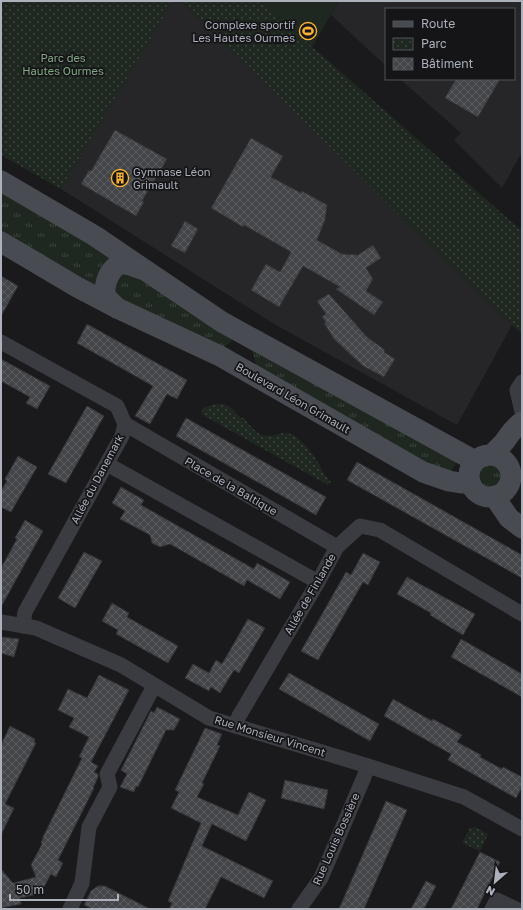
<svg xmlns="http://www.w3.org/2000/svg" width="523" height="910" font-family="'Golos Text',sans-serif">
  <defs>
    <pattern id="grass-tufts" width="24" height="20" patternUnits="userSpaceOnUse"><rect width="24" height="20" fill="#1f2820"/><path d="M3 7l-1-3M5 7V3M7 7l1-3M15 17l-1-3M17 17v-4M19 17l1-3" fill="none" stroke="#3d453e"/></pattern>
    <pattern id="park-dots" width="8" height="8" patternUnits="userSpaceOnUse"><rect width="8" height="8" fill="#1f2820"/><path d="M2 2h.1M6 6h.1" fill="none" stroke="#3d453e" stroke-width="1.8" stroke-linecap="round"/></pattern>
    <pattern id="building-cross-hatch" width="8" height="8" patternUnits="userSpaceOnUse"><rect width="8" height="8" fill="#444549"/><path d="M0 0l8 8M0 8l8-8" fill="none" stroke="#5c5d61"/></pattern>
  </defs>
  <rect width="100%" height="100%" fill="#1a1a1c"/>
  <g fill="#262629">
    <path d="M173,1H181L512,325L457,425L274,324L61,189Z"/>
    <path d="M339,1H522V152L502,188L454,140L461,133L400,79H514V9H386V66L331,15Z"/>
  </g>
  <g fill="url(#grass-tufts)">
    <path d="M1,188L123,259L99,291L1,239Z"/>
    <path d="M127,268L237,336L220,351L114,297L116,274Z"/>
    <path d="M250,342L454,459L456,463L449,475L258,371Z"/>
    <circle cx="491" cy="475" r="11"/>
  </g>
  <g fill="url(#park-dots)">
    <path d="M1,1H173L61,189L1,155Z"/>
    <path d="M181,1H260L522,231V334L512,325Z"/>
    <path d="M219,404C231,405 233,409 240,418H244C252,428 259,439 275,435C282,433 285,431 293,435C303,441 315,456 320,466C323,472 325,477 331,481L328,485L201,414L203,408L212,405Z"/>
    <path d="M475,827L488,834L480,851L462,843L470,828Z"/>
  </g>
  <path fill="#1f2820" d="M260,1H339L312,47Z"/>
  <g fill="url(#building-cross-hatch)" stroke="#343438">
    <path d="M456,79H500L478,117L445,98Z"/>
    <path d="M115,130L167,159L142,201L144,202L136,216L81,184L89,170L91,171Z"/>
    <path d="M251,138L283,156L271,177L301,193L302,191L327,205L325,220L317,240L342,254L358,255L373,245L381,258L366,268L373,279L366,291L383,302L374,315L336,289L340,287L303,266L279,307L251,290L266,264L280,272L291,252L244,225L243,227L211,208Z"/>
    <path d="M185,221L198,229L185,253L171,246Z"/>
    <path d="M1,276L18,286L1,316Z"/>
    <path d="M329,294L367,337L385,350L384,352L395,359L384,377L363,366L334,339L324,323L326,322L322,317L326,314L317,301Z"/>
    <path d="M87,324L187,380L177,399L167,394L150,424L135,416L153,386L77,343Z"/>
    <path d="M1,359L50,386L37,409L26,403L30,397L1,381Z"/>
    <path d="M87,406L104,416L66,483L48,474Z"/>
    <path d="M186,418L326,497L316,515L176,436Z"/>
    <path d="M18,456L37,467L11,512L1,507V491L7,481L5,479Z"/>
    <path d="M357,462L522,555V578L347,480Z"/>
    <path d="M121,487L144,500L141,505L254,569L257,563L290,582L280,599L247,580L244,586L170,544L160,547L152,543L150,535L120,519L125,511L112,503Z"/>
    <path d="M25,520L43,531L1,607V568L17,539L15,538Z"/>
    <path d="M84,552L102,561L75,608L58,598Z"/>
    <path d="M363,553L380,562L368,585L363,582L318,660L301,651L346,572L351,575Z"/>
    <path d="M407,577L475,614L463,635L430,615L431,613L397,594Z"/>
    <path d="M112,603L129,613L127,617L178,646L168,663L116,634L118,630L102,621Z"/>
    <path d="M248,619L265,628L239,673L234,670L220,693L211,687L209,691L185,678L193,664L209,673L216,660L222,664Z"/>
    <path d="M1,637L19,639L14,657L1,653Z"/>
    <path d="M461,639L522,674V697L451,657Z"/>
    <path d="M289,673L379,724L370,741L279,689Z"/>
    <path d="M99,675L129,690L91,762L98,766L94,772L98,774V777L93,788H94L58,860L63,863L56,877L51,874L41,892H39L38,894L20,898L21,904L1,908V869L13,883L36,877L31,865L42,844L41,843L43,838V837L82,758L79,757L89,737L69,727L74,718L58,710L68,689L87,698Z"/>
    <path d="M393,699L432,721L433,719L462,735L457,742L481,755L480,757L502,769L503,767L522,777V787L516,798L448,760L451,754L384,716Z"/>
    <path d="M157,707L180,719L174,730H166L138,787L136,786L134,792L120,787L127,774L121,770L151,711L154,713Z"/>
    <path d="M10,726L35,739L34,742L36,743L5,804L14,808L1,835V745Z"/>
    <path d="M205,728L222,734L217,745L220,746L202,783L204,784L197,797L238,815L249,792L266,800L246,841L212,824L202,846L273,881L264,898L221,877L205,909H169L172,903L168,901L201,823L171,808L179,792L175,790Z"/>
    <path d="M285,780L328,790L324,809L281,798Z"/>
    <path d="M386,801L407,810L364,909H339Z"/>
    <path d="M480,852L500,862L477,909H451Z"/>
    <path d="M426,881L436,886L424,909H411Z"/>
    <path d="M98,886H105L150,909H93L84,905L91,891Z"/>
  </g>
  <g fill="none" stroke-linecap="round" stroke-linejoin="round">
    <g stroke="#3b3c41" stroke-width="15">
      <path d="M1,342L117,406L125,424L122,436L25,612L23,626"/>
      <path d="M522,382L517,390L522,412"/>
      <path d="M125,424L337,547"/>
      <path d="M107,464L318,582"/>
      <path d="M1,622L36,628L121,665L209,718L368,766L464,797L522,829"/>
      <path d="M235,726L239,716L318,582L337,547L360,526L380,530L522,614"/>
      <path d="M70,909L82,883L89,827L110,787L107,774L154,686"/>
      <path d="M299,909L321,878L364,777L368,766"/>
      <path d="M492,909L497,900L516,909"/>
    </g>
    <g stroke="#484b51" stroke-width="21">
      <path d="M1,181L95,236L145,270L222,322L475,461"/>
      <path d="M1,242L77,287L117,308L220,356L423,472L449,481L461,483L470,482"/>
      <path d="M117,308C114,305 108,300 106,296C102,286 111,263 124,264C130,264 137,268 142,269"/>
      <path d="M492,455C496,450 501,446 505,441C511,433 513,428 522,422"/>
      <circle cx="490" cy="476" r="21"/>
      <path d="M494,496L509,518L522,528"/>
    </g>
  </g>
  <defs>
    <g id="stadium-ring" transform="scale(0.9)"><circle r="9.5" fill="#151517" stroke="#f9b235" stroke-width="1.5"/><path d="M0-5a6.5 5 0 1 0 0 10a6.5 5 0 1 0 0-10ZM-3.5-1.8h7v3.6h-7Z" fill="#f9b235"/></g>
    <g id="building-ring" transform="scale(0.9)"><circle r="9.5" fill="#151517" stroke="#f9b235" stroke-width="1.5"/><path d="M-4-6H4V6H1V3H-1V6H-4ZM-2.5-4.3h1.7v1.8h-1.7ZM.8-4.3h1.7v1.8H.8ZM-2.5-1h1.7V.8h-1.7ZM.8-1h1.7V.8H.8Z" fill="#f9b235"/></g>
  </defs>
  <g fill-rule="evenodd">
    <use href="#stadium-ring" x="308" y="31"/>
    <use href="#building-ring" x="120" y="178"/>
  </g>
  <g text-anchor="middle" stroke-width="3.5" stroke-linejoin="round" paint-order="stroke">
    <g font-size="11" fill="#acb1bc" stroke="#151517" text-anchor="end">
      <text x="295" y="29">Complexe sportif<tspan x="295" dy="13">Les Hautes Ourmes</tspan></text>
      <text x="133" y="176" text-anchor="start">Gymnase Léon<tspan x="133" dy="13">Grimault</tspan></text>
    </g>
    <g font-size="11" fill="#82a784" stroke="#151517">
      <text x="63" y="62">Parc des<tspan x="63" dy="13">Hautes Ourmes</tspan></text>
    </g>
    <g font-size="11" fill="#acb1bc" stroke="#151517">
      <text transform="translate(293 398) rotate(30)" y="4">Boulevard Léon Grimault</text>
      <text transform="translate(97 479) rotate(-62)" y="4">Allée du Danemark</text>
      <text transform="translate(231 486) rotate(30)" y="4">Place de la Baltique</text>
      <text transform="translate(310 594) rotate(-60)" y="4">Allée de Finlande</text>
      <text transform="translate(270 736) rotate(17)" y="4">Rue Monsieur Vincent</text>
      <text transform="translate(336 839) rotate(-66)" y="4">Rue Louis Bossière</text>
    </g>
  </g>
  <rect width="523" height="910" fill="none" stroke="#acb1bc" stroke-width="4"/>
  <rect x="385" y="8" width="130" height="72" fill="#151517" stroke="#515359"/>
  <rect x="393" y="21" width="20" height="6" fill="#484b51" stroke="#515359"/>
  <text x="421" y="28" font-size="12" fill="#acb1bc">Route</text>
  <rect x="393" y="38" width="20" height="12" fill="url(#park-dots)" stroke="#515359"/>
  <text x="421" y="48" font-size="12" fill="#acb1bc">Parc</text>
  <rect x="393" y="58" width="20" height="12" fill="url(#building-cross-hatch)" stroke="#515359"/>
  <text x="421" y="68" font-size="12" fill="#acb1bc">Bâtiment</text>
  <g transform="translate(495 882) rotate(208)" stroke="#151517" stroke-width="3" paint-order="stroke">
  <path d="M0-3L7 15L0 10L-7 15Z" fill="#acb1bc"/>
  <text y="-6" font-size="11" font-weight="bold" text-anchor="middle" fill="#acb1bc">N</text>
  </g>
  <path d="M10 894v6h108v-6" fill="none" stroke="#acb1bc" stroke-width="2"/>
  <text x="16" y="894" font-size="12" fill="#acb1bc" stroke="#151517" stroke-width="3" paint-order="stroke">50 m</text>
</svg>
